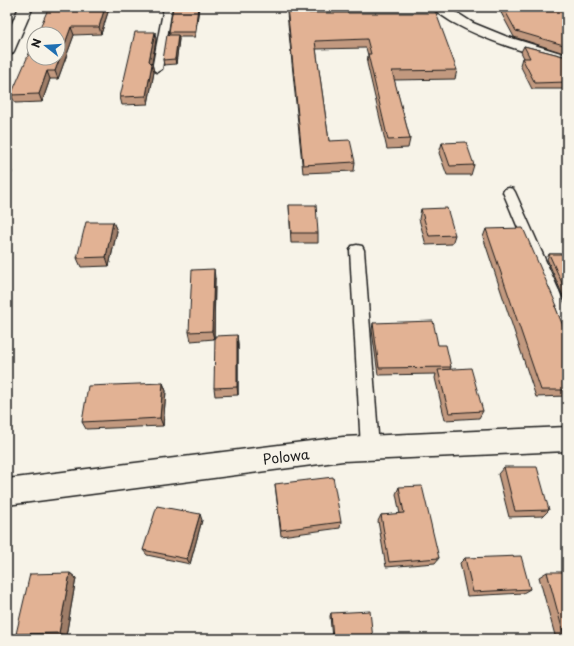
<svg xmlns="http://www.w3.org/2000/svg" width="574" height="646" font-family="'Playpen Sans',sans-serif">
  <rect width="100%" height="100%" fill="#f7f3e8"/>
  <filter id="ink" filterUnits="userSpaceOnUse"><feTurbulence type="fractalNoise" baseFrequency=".025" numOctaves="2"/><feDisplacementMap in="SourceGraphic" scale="8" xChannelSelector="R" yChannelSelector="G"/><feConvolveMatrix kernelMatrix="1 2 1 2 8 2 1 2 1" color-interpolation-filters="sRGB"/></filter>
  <g filter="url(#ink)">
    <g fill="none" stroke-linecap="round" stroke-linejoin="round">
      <g stroke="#1c1c1c" stroke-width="3">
        <g id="lane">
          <path d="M164,7H172L162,69L157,72L152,69Z"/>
          <path d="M509,188L513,189L515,192L567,309V332L562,330L559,326L503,192L505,189Z"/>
          <path d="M357,245L362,246L364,250L379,448L376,454L370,456L364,454L361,448L350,250L352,246Z"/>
        </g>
      </g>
      <g stroke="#1c1c1c" stroke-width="3">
        <g id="street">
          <path d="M19,7H33L14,51L12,54L7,55V35Z"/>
          <path d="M432,7H448L473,23L505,36L567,55V63C527,53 488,42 452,22C446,18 437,13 432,7Z"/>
          <path d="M567,427V451L343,461L7,505V479L343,437Z"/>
        </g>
      </g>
      <use href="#lane" fill="#f7f3e8" fill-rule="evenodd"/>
      <use href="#street" fill="#f7f3e8" fill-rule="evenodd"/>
    </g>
    <g fill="#c2997f" stroke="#1c1c1c">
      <path d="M105,7H108L109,9L101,34L74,35L58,79H50L42,102L15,103L11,95L58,34Z"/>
      <path d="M173,7H199L195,37H178L179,39L176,64L164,65L163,60L169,35V32Z"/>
      <path d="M287,7L309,13L457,70L455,79L394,80L410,139L408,148L387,149L367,63L368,55L366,48L316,49L329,141L355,162L354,171L303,173L287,13Z"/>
      <path d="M450,7H481V9L455,10Z"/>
      <path d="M498,7H567V54L514,37Z"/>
      <path d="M156,40L152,63L154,72L148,104L122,105L120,97Z"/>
      <path d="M524,46L567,57V89H532L520,65L522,58H524L521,52Z"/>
      <path d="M442,143L474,165L471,175H447L439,153Z"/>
      <path d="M289,205L318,233V243H291Z"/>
      <path d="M421,209L455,235L452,244L426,245L419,219Z"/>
      <path d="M113,222L117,231L109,266L81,267L77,258Z"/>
      <path d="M486,229L557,306L556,309L567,336V396L536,397L483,237Z"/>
      <path d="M549,254H567V305L547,259Z"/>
      <path d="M215,278L214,339L191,341L189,332Z"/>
      <path d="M373,323L438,345L451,367L450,369L483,411L479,418L445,420L435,378L436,374L378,375L372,330Z"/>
      <path d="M237,335L238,344V395L215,396L214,388Z"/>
      <path d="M163,383L166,391L163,426L86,429L82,422Z"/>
      <path d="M504,467L549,510L543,516L509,517L498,474Z"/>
      <path d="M275,484L341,522L340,528L281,536Z"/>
      <path d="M399,487L439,558L435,563L386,567L378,521L381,515L400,514L396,494Z"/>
      <path d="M202,520L190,564L147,555L143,550Z"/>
      <path d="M465,558L530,589L523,593L467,596L460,563Z"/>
      <path d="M547,572L567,639H556L539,577Z"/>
      <path d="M70,573L76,578L66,636L24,637L16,634Z"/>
      <path d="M331,613L373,639H332L330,616Z"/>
    </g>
    <g fill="#9e7d68" stroke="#1c1c1c">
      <path d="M105,7H108L109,9L101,34L99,27Z"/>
      <path d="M198,7H199L195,37V32Z"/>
      <path d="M71,27L74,35L58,79L55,71Z"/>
      <path d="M155,32L156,40L151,69L149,61Z"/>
      <path d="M178,35L179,39L176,64L175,59Z"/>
      <path d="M152,64L154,72L148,104L146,96Z"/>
      <path d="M47,71L50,79L42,102L39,94Z"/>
      <path d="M7,163L12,172L7,189Z"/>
      <path d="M113,222L117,231L109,266L106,257Z"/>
      <path d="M214,269L215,278L214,339L212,331Z"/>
      <path d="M237,335L238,344V395L237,387Z"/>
      <path d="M163,383L166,391L163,426L160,418Z"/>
      <path d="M200,514L202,520L190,564L187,559Z"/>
      <path d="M70,573L76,578L66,636L59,633Z"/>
    </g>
    <g fill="#e2b294" stroke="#1c1c1c">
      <path d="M49,7H105L99,27H71L55,71H47L39,94L11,95L34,42V58H58V34H37Z"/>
      <path d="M173,7H198L195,32H169Z"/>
      <path d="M287,7H308L309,13H436L457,70L392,71L410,139L388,140L368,54H371L367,39L315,41L329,141L350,140L355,162L303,165Z"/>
      <path d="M503,7H567V46L516,31Z"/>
      <path d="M135,32H155L149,61L152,64L146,96L120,97Z"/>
      <path d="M167,35H178L175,59L163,60Z"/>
      <path d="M524,46L567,57V82L535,83L522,58H530Z"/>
      <path d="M466,142L474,165L450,166L442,143Z"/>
      <path d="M289,205H316L318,233H291Z"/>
      <path d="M447,208L455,235L429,236L421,209Z"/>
      <path d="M86,222H113L106,257L77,258Z"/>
      <path d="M523,228L557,306H555L567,336V390H541L486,229Z"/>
      <path d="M549,254H567V294Z"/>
      <path d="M214,269L212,331L189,332L192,270Z"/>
      <path d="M433,321L438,345H446L451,367L379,368L373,323Z"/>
      <path d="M237,335V387L214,388L215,336Z"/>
      <path d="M471,368L483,411L449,413L438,370Z"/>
      <path d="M163,383L160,418L82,422L88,386Z"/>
      <path d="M504,467H537L549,510L515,511Z"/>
      <path d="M333,477L341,522L281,530L275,484Z"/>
      <path d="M422,486L439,558L389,562L381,515L404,513L399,487Z"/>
      <path d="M157,506L200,514L187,559L143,550Z"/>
      <path d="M521,556L530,589L473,592L465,558Z"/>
      <path d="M547,572H567V639H565Z"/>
      <path d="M70,573L59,633L16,634L30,574Z"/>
      <path d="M370,611L373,639H333L331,613Z"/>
    </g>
  </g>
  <g text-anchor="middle" stroke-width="3" stroke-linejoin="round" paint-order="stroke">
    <g font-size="14" fill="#1c1c1c" stroke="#f7f3e8">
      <text transform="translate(286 457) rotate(-7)" y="5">Polowa</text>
    </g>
  </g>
  <rect width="574" height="646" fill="none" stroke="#f7f3e8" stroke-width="24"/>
  <rect x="12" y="12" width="550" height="622" fill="none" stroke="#1c1c1c" stroke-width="1.5" filter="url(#ink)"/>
  <g transform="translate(46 46) rotate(287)"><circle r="19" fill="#f7f3e8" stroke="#9f9d96"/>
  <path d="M0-3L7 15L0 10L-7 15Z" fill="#1f6fb2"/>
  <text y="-6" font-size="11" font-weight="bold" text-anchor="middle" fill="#1c1c1c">N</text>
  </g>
</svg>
